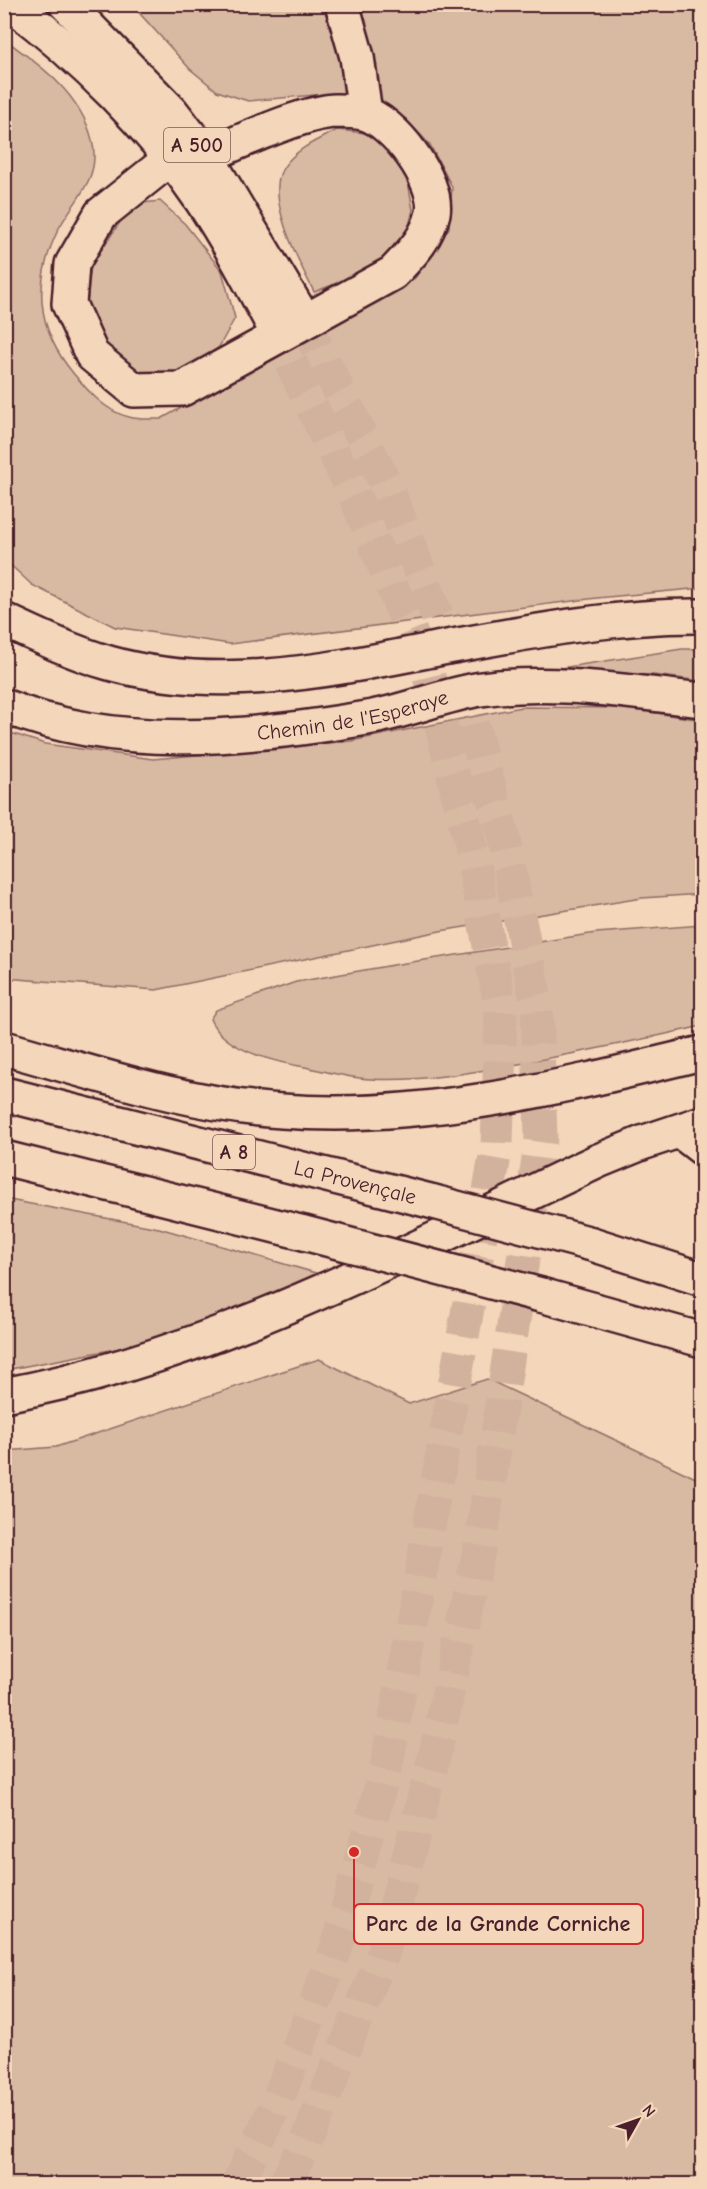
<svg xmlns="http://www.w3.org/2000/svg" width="707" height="2189" font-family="'Comic Neue',sans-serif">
  <rect width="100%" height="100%" fill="#f4d7ba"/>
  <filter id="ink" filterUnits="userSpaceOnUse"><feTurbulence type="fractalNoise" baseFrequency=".0167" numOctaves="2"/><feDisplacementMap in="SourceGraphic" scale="12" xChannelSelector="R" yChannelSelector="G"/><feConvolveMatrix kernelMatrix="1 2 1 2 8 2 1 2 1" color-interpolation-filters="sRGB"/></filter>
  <g filter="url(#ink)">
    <g fill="#d8b9a2" stroke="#916c66" stroke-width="1.5">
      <path d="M132,5H702V588L597,598L230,644L115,627L32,585L4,559V39C40,65 81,94 92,140C102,179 74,199 58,230C33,282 36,328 73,373C87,390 106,412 129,417C139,420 151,419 161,419L415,278L449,228L452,187L430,145L406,119L380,104L337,93L248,101L217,91L190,69Z"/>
      <path d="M337,130L366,133L389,149L406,170L413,210L404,245L364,273L314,292C300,264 266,200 282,170C293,150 317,140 337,130Z"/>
      <path d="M160,201L185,224L222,271L235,318L219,347L182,372H141L105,343L87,303L91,265L122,219L143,203Z"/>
      <path d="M682,649H702V681L653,675L529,673Z"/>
      <path d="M521,707L623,708L702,720V894L642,898L440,931L156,990L5,978V731L45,744L153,759L351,741Z"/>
      <path d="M702,925V1026C645,1039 587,1051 529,1062C476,1072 424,1082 370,1079C345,1078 319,1069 294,1065C265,1059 223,1048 210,1019L216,1010L296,982L399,964L596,933Z"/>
      <path d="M4,1199L159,1228L319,1274L168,1339L5,1370Z"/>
      <path d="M319,1359L409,1404L487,1379L702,1481V2184H5V1451L56,1447Z"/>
    </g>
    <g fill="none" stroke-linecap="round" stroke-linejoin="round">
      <g stroke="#d2b29d" stroke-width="33" stroke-dasharray="33 16" stroke-linecap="butt">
        <path d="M237,2184L275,2107L336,1949L387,1763L497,1145L501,1010L470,845L429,676L356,499L271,321"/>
        <path d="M285,2184L308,2138L383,1954L435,1753L481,1541L541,1139L537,1006L503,835L458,670L386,484L297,308"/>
      </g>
      <g stroke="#4a1f2b" stroke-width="38">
        <g id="minor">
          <path d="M342,4L357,57L365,113"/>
          <path d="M170,159L101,214L72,264L69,304L92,355L134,390L182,389L393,273C411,254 427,239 433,213C439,181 393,120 363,113C355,111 344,111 336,111C302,112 238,143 206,156"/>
          <path id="s1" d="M4,706C118,752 249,738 367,718C405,712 442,695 481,689C555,679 629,692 702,700"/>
          <path d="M680,1131L702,1148"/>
        </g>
      </g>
      <g stroke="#4a1f2b" stroke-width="38">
        <g id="highway">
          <path d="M11,4C82,58 152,127 202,201C228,240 249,280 271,321"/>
          <path d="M66,4L171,111L206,156L297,308"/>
          <path d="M4,620C38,636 74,653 109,663C218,694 330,670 437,649C524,633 614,615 702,616"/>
          <path d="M4,1048C95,1073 188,1105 282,1111C425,1122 565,1086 702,1053"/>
          <path id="s2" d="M4,1094L434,1202"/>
          <path d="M4,1158L304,1233"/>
          <path d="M592,1244L702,1279"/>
          <path d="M541,1295L702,1340"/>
          <path d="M4,1395C215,1356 406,1251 598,1161L642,1143L702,1123"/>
        </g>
      </g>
      <use href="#minor" stroke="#f4d7ba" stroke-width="33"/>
      <use href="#highway" stroke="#f4d7ba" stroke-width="33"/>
      <g stroke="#4a1f2b" stroke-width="38" stroke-linecap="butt">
        <g id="highway-bridge">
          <path d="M434,1202L592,1244"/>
          <path d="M304,1233L541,1295"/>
        </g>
      </g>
      <use href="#highway-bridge" stroke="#f4d7ba" stroke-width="33"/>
    </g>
  </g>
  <g text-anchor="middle" stroke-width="5" stroke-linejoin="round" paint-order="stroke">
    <g fill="#f4d7ba" stroke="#7d5656" stroke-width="1.5">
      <rect x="164" y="128" width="66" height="34" rx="4.5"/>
      <rect x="213" y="1135" width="42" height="34" rx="4.5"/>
    </g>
    <g font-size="20" font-weight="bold" fill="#4a1f2b">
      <text x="197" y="152">A 500</text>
      <text x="234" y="1159">A 8</text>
    </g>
    <g font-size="21" fill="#4a1f2b" stroke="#f4d7ba">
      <text dy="7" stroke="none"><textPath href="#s1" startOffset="354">Chemin de l'Esperaye</textPath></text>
      <text dy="7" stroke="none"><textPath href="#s2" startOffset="362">La Provençale</textPath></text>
    </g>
  </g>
  <path fill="none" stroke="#d62828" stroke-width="2" d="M354 1852L354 1924"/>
  <circle fill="#d62828" stroke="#f4d7ba" stroke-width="2" cx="354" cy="1852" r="6"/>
  <rect fill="#f4d7ba" stroke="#d62828" stroke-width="2" x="354" y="1904" width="289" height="40" rx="6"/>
  <g font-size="22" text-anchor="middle" font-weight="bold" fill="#4a1f2b">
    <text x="498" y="1931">Parc de la Grande Corniche</text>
  </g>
  <rect width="707" height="2189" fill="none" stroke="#f4d7ba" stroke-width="24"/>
  <rect x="12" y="12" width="683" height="2165" fill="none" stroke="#4a1f2b" stroke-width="2" filter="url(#ink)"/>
  <g transform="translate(638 2120) rotate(50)" stroke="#f4d7ba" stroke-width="4.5" paint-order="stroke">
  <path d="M0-4.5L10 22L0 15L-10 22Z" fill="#4a1f2b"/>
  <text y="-9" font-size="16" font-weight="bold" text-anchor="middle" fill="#4a1f2b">N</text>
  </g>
</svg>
